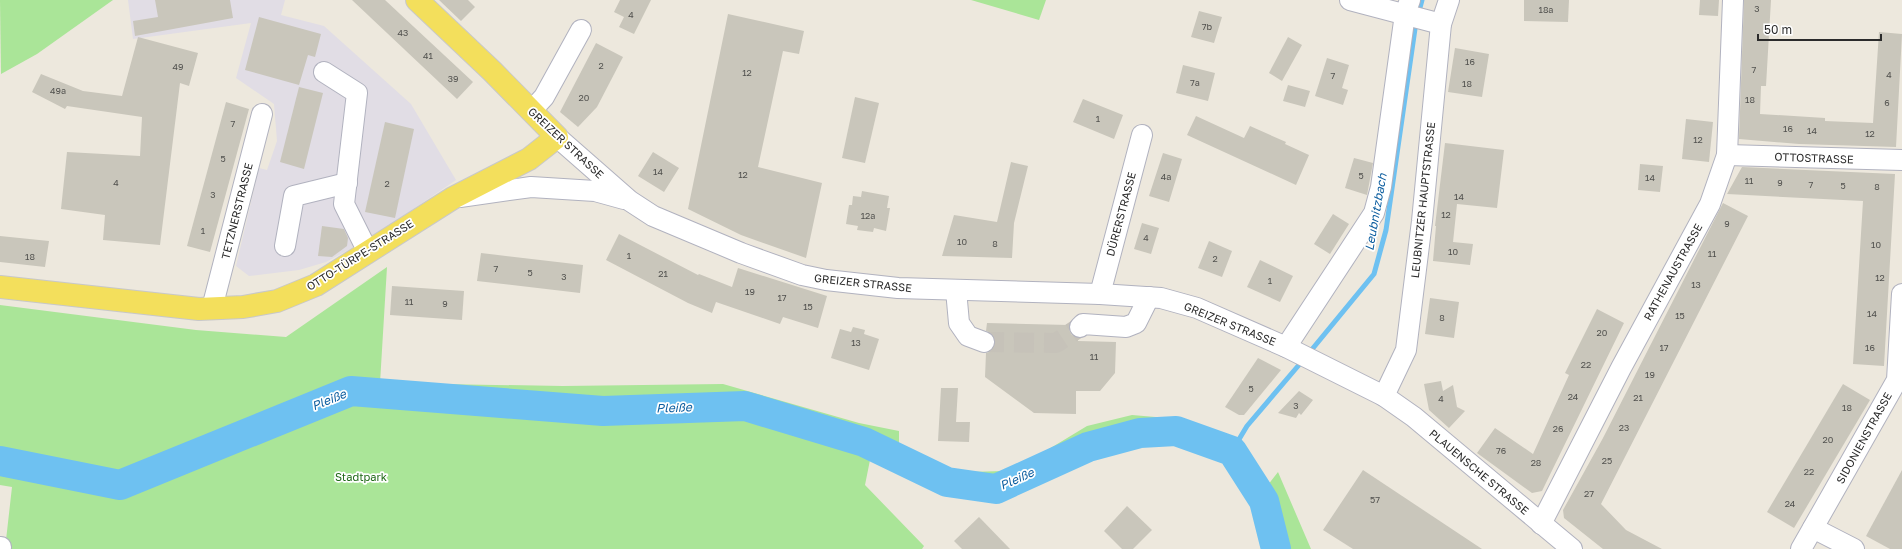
<svg xmlns="http://www.w3.org/2000/svg" width="1902" height="549" font-family="'Golos Text',sans-serif">
  <rect width="100%" height="100%" fill="#ede8dd"/>
  <path fill="#e1dde5" d="M128,0H285L281,15L324,26L411,104L456,180L372,237L326,262L299,270L249,276L236,266L259,168L267,170L277,141L274,104L236,78L251,23L133,39Z"/>
  <g fill="#aae598">
    <path d="M0,0H113L37,54L1,74Z"/>
    <path d="M971,0H1046L1039,20Z"/>
    <path d="M387,267L380,383L563,386L723,384L859,423L899,431V448L936,466L969,472L1003,471L1044,452L1087,426L1132,415L1179,419L1211,430L1233,440L1264,490L1278,472L1311,549H1267L1262,521L1248,489L1220,457L1182,442L1153,440L1107,450L1051,476L1013,497L972,495L927,484L888,463L870,460L865,485L924,546L922,549H5L12,487L0,485V305L196,330L286,337Z"/>
  </g>
  <g fill="none" stroke-linecap="round" stroke-linejoin="round">
    <g stroke="#6ec1f1" stroke-width="5">
      <path d="M1418,15L1422,0"/>
      <path d="M1309,353L1374,274L1386,230L1416,22"/>
      <path d="M1232,451L1247,426L1304,359"/>
    </g>
    <path stroke="#6ec1f1" stroke-width="30" d="M0,461L120,485L351,391L603,411L745,406L864,442L947,482L996,489L1088,447L1140,433L1176,431L1232,451L1264,501L1276,549"/>
  </g>
  <g fill="#c9c6bb">
    <path d="M155,0H230L233,18L135,36L133,21L158,17Z"/>
    <path d="M352,0H385L473,82L457,99Z"/>
    <path d="M439,0H468L475,7L461,21Z"/>
    <path d="M620,0H651L634,34L619,27L624,17L614,12Z"/>
    <path d="M1524,0H1569L1568,22L1524,21Z"/>
    <path d="M1700,0H1719L1718,16L1699,15Z"/>
    <path d="M1744,0H1771L1766,86H1761L1760,114L1825,118V121L1873,123L1879,32L1902,34L1896,147L1799,144L1739,139Z"/>
    <path d="M1199,11L1222,17L1214,43L1191,37Z"/>
    <path d="M728,14L804,31L799,54L783,51L758,167L822,183L806,258L741,235L688,209Z"/>
    <path d="M259,17L321,34L315,57L308,55L299,85L245,70Z"/>
    <path d="M138,37L198,53L189,86L180,83L160,245L103,240L105,215L61,209L67,152L140,156L142,117L67,106L65,109L32,92L41,74L83,91L122,96Z"/>
    <path d="M1288,37L1302,45L1282,81L1269,73Z"/>
    <path d="M596,43L623,57L597,107L578,127L560,112Z"/>
    <path d="M1455,48L1489,54L1482,97L1448,92Z"/>
    <path d="M1327,58L1349,65L1342,88L1348,90L1343,105L1315,96Z"/>
    <path d="M1183,65L1215,73L1208,101L1176,93Z"/>
    <path d="M1288,85L1310,91L1305,107L1283,101Z"/>
    <path d="M299,87L323,93L304,169L280,162Z"/>
    <path d="M855,97L879,103L865,163L842,158Z"/>
    <path d="M1083,99L1123,115L1114,139L1073,122Z"/>
    <path d="M226,102L249,109L210,252L187,246Z"/>
    <path d="M1196,116L1244,138L1250,126L1286,142L1285,144L1309,155L1296,185L1187,135Z"/>
    <path d="M1686,119L1713,122L1709,162L1682,159Z"/>
    <path d="M385,122L414,129L395,218L365,212Z"/>
    <path d="M1445,143L1504,150L1497,208L1457,204L1453,242L1473,244L1470,265L1433,261L1436,226H1435Z"/>
    <path d="M653,152L679,168L664,192L638,176Z"/>
    <path d="M1163,153L1182,159L1169,202L1149,196Z"/>
    <path d="M1354,158L1373,163L1367,195L1345,188Z"/>
    <path d="M1011,162L1028,166L1014,223L1012,258L942,256L954,215L997,222Z"/>
    <path d="M1640,164L1663,166L1660,192L1638,190Z"/>
    <path d="M1742,167L1895,174L1884,366L1853,364L1863,201L1727,194Z"/>
    <path d="M862,191L889,196L887,208H890L886,231L874,228L873,232L857,230L858,226L846,224L849,205H852L853,196L861,197Z"/>
    <path d="M1723,203L1748,216L1601,504L1626,530L1662,549H1603L1564,518L1563,510L1603,438Z"/>
    <path d="M1333,214L1349,224L1330,254L1314,244Z"/>
    <path d="M1142,223L1159,228L1151,254L1134,249Z"/>
    <path d="M322,226L344,229L348,238L347,246L332,257L318,256Z"/>
    <path d="M619,234L698,275L699,274L732,287L738,268L827,296L818,328L783,317L780,324L716,302L712,313L688,303L606,260Z"/>
    <path d="M0,236L49,241L45,267L0,262Z"/>
    <path d="M1209,241L1232,251L1222,277L1198,268Z"/>
    <path d="M481,253L583,265L580,293L477,281Z"/>
    <path d="M1260,260L1293,276L1280,302L1247,287Z"/>
    <path d="M392,286L464,291L462,320L390,315Z"/>
    <path d="M1430,298L1459,302L1454,338L1425,334Z"/>
    <path d="M1597,309L1624,323L1542,491L1532,493L1477,453L1495,428L1533,454L1569,375L1565,373Z"/>
    <path d="M987,323L1069,325V330L1072,335L1078,338V341L1116,342L1115,373L1100,391H1076V414L1034,413L985,377L986,353L992,351L995,340L993,334L986,331Z"/>
    <path d="M853,327L865,330L864,334L879,339L869,370L831,358L840,329L851,332Z"/>
    <path d="M1258,358L1281,370L1244,415H1239L1225,407Z"/>
    <path d="M1441,381L1443,391L1453,385L1457,407L1465,411L1449,428L1429,410L1424,384Z"/>
    <path d="M1843,384L1870,400L1794,528L1767,512Z"/>
    <path d="M941,388H958L956,422H970L969,442L938,441Z"/>
    <path d="M1299,391L1313,400L1301,415L1299,413L1296,418L1278,413Z"/>
    <path d="M1363,470L1482,549H1353L1323,530Z"/>
    <path d="M1902,470V549H1890L1866,536Z"/>
    <path d="M1127,506L1152,530L1133,549H1122L1104,531Z"/>
    <path d="M979,517L1010,549H962L954,541Z"/>
  </g>
  <g fill="none" stroke-linecap="round" stroke-linejoin="round">
    <path stroke="#c6c2b9" stroke-width="20" stroke-dasharray="20 10" stroke-linecap="butt" d="M984,342L1056,343L1080,327"/>
    <g stroke="#b1b2bf" stroke-width="22">
      <g id="minor">
        <path d="M1350,0L1441,24"/>
        <path d="M324,72L357,93L344,204L368,252"/>
        <path d="M531,111L544,97L581,30"/>
        <path d="M557,137L630,201L653,216L741,253L802,275L826,280L898,288L1100,294L1161,298L1197,308L1286,347L1384,396L1414,417L1572,549"/>
        <path d="M1727,155L1902,160"/>
        <path d="M460,197L531,187L595,191L624,199"/>
        <path d="M285,246L294,196L347,183"/>
        <path d="M956,290L959,323L968,336L984,342"/>
        <path d="M1100,294L1142,135"/>
        <path d="M212,308L262,114"/>
        <path d="M1080,327L1083,324L1126,327L1136,323L1149,297"/>
        <path d="M1286,347L1374,213L1381,187L1405,14L1410,0"/>
        <path d="M1384,396L1406,350L1422,221L1441,24L1449,0"/>
        <path d="M1541,524L1621,368L1710,204L1727,155L1733,0"/>
        <path d="M1813,528L1854,549"/>
        <path d="M0,547H1"/>
        <path d="M1801,549L1897,380L1902,294"/>
      </g>
    </g>
    <g stroke="#c8c8c8" stroke-width="24">
      <path id="major" d="M0,287L199,309L243,307L277,301L316,285L453,198L529,159L557,137L492,71L417,0"/>
    </g>
    <use href="#minor" stroke="#fff" stroke-width="20"/>
    <use href="#major" stroke="#f3df5c" stroke-width="22"/>
  </g>
  <g text-anchor="middle" stroke-width="3.5" stroke-linejoin="round" paint-order="stroke">
    <g font-size="9" fill="#52524f">
      <text x="1757" y="12">3</text>
      <text x="1546" y="13">18a</text>
      <text x="631" y="18">4</text>
      <text x="1207" y="30">7b</text>
      <text x="403" y="36">43</text>
      <text x="428" y="59">41</text>
      <text x="1470" y="65">16</text>
      <text x="601" y="69">2</text>
      <text x="178" y="70">49</text>
      <text x="1754" y="73">7</text>
      <text x="747" y="76">12</text>
      <text x="1889" y="78">4</text>
      <text x="1333" y="79">7</text>
      <text x="453" y="82">39</text>
      <text x="1195" y="86">7a</text>
      <text x="1467" y="87">18</text>
      <text x="58" y="94">49a</text>
      <text x="584" y="101">20</text>
      <text x="1750" y="103">18</text>
      <text x="1887" y="106">6</text>
      <text x="1098" y="122">1</text>
      <text x="233" y="127">7</text>
      <text x="1788" y="132">16</text>
      <text x="1812" y="134">14</text>
      <text x="1870" y="137">12</text>
      <text x="1698" y="143">12</text>
      <text x="223" y="162">5</text>
      <text x="658" y="175">14</text>
      <text x="743" y="178">12</text>
      <text x="1361" y="179">5</text>
      <text x="1166" y="180">4a</text>
      <text x="1650" y="181">14</text>
      <text x="1749" y="184">11</text>
      <text x="116" y="186">4</text>
      <text x="1780" y="186">9</text>
      <text x="387" y="187">2</text>
      <text x="1811" y="188">7</text>
      <text x="1843" y="189">5</text>
      <text x="1877" y="190">8</text>
      <text x="213" y="198">3</text>
      <text x="1459" y="200">14</text>
      <text x="1446" y="218">12</text>
      <text x="868" y="219">12a</text>
      <text x="1727" y="227">9</text>
      <text x="203" y="234">1</text>
      <text x="1146" y="241">4</text>
      <text x="962" y="245">10</text>
      <text x="995" y="247">8</text>
      <text x="1876" y="248">10</text>
      <text x="1453" y="255">10</text>
      <text x="1712" y="257">11</text>
      <text x="629" y="259">1</text>
      <text x="30" y="260">18</text>
      <text x="1215" y="262">2</text>
      <text x="496" y="272">7</text>
      <text x="530" y="276">5</text>
      <text x="663" y="277">21</text>
      <text x="564" y="280">3</text>
      <text x="1880" y="281">12</text>
      <text x="1270" y="284">1</text>
      <text x="1696" y="288">13</text>
      <text x="750" y="295">19</text>
      <text x="782" y="301">17</text>
      <text x="409" y="305">11</text>
      <text x="445" y="307">9</text>
      <text x="808" y="310">15</text>
      <text x="1872" y="317">14</text>
      <text x="1680" y="319">15</text>
      <text x="1442" y="321">8</text>
      <text x="1602" y="336">20</text>
      <text x="856" y="346">13</text>
      <text x="1664" y="351">17</text>
      <text x="1870" y="351">16</text>
      <text x="1094" y="360">11</text>
      <text x="1586" y="368">22</text>
      <text x="1650" y="378">19</text>
      <text x="1251" y="392">5</text>
      <text x="1573" y="400">24</text>
      <text x="1638" y="401">21</text>
      <text x="1441" y="402">4</text>
      <text x="1296" y="409">3</text>
      <text x="1847" y="411">18</text>
      <text x="1624" y="431">23</text>
      <text x="1558" y="432">26</text>
      <text x="1828" y="443">20</text>
      <text x="1501" y="454">76</text>
      <text x="1607" y="464">25</text>
      <text x="1536" y="466">28</text>
      <text x="1809" y="475">22</text>
      <text x="1589" y="497">27</text>
      <text x="1375" y="503">57</text>
      <text x="1790" y="507">24</text>
    </g>
    <g font-size="11" fill="#2b2b2b" stroke="#fff">
      <text transform="translate(566 143) rotate(43)" y="4">GREIZER STRASSE</text>
      <text transform="translate(1814 158) rotate(2)" y="4">OTTOSTRASSE</text>
      <text transform="translate(1423 200) rotate(-84)" y="4">LEUBNITZER HAUPTSTRASSE</text>
      <text transform="translate(237 211) rotate(-76)" y="4">TETZNERSTRASSE</text>
      <text transform="translate(1121 214) rotate(-75)" y="4">DÜRERSTRASSE</text>
      <text transform="translate(360 255) rotate(-32)" y="4">OTTO-TÜRPE-STRASSE</text>
      <text transform="translate(1673 272) rotate(-61)" y="4">RATHENAUSTRASSE</text>
      <text transform="translate(863 283) rotate(6)" y="4">GREIZER STRASSE</text>
      <text transform="translate(1230 324) rotate(22)" y="4">GREIZER STRASSE</text>
      <text transform="translate(1864 438) rotate(-61)" y="4">SIDONIENSTRASSE</text>
      <text transform="translate(1479 472) rotate(40)" y="4">PLAUENSCHE STRASSE</text>
    </g>
    <g font-size="11" fill="#216a19" stroke="#fff">
      <text x="361" y="481">Stadtpark</text>
    </g>
    <g font-size="12" font-style="italic" fill="#0b5d9f" stroke="#fff">
      <text transform="translate(1376 212) rotate(-80)" y="4">Leubnitzbach</text>
      <text transform="translate(329 400) rotate(-22)" y="4">Pleiße</text>
      <text transform="translate(674 408) rotate(-2)" y="4">Pleiße</text>
      <text transform="translate(1017 479) rotate(-24)" y="4">Pleiße</text>
    </g>
  </g>
  <path d="M1758 34v6h123v-6" fill="none" stroke="#2b2b2b" stroke-width="2"/>
  <text x="1764" y="34" font-size="12" fill="#2b2b2b" stroke="#ffffff" stroke-width="3" paint-order="stroke">50 m</text>
</svg>
